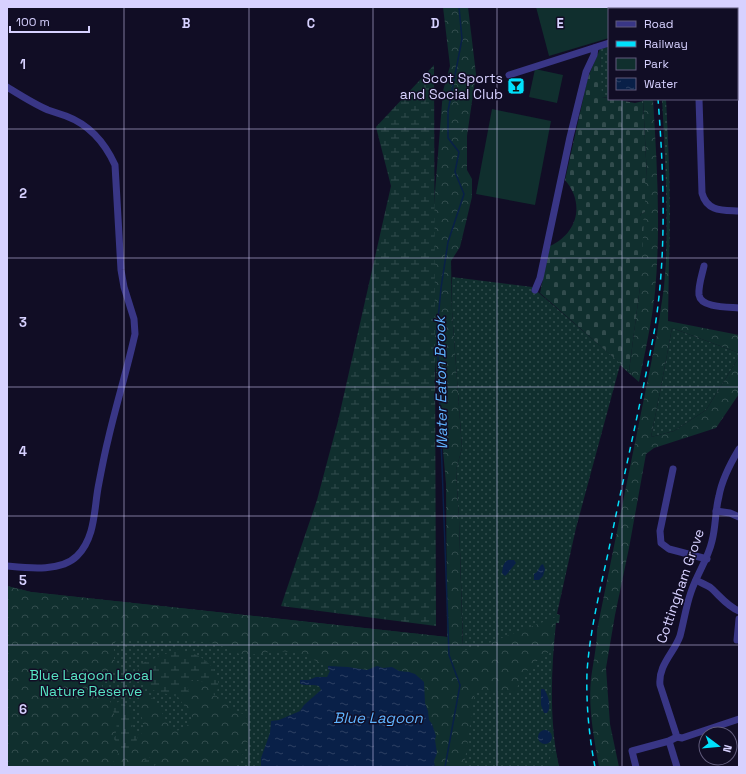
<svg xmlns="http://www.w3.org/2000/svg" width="746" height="774" font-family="'Space Grotesk',sans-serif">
  <defs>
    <pattern id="green-dots" width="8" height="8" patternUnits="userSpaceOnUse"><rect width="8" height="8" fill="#102f2e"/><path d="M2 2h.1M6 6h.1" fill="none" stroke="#324c4d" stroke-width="1.8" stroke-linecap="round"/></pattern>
    <pattern id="forest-crowns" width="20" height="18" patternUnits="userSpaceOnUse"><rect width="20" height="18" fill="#102f2e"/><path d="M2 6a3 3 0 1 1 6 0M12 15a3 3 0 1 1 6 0" fill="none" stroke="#324c4d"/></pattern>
    <pattern id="wetland-marsh" width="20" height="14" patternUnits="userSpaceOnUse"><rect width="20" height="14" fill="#102f2e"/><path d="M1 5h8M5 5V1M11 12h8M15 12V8" fill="none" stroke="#324c4d"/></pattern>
    <pattern id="cemetery-stones" width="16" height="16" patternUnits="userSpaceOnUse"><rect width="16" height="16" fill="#102f2e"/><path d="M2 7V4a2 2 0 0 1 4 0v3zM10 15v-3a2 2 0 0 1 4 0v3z" fill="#324c4d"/></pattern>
    <pattern id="water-ripples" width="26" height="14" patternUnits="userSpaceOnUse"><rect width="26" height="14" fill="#092048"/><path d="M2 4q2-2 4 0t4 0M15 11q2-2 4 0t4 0" fill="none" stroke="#2c3f63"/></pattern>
  </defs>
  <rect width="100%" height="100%" fill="#110d25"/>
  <g fill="url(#green-dots)">
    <path d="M609,46V98L602,97L601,94L600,49Z"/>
    <path d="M662,99H666C669,153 671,207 669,261H666C668,207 665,153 662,99Z"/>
    <path d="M452,277L532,287L632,373L631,375L620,365L576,528L558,609L557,614L560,615L559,623H556C551,670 549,721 559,767H7V586L31,592L447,637L463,644L459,520L456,470L462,448L452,311Z"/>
    <path d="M672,328L739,353V357L706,410L674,431L651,437L660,392Z"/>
  </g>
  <g fill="url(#forest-crowns)">
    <path d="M443,7H468L476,74L467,136V170L472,179V197L460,247L451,261L452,311L462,448L456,470L459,520L463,650L473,649L556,617L553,651L544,654L525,673L520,679L516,692L475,691L464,767H435L434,761L437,753L435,740L436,736L432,724L429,720L428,711L425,703V689L422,679L415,674L409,672L399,671L392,667L371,668L368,670L328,666L307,657L292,652L275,651L244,656L217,644L204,642L149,639L114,642V659L117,671L99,680L112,705L113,713L117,723L116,732L114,739L120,747L118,754L110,767H7V586L31,592L447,637L446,484L428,280L443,91L450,66Z"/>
    <path d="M643,99H653C657,163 661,228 655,292C652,322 645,352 639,382L631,375L632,373L629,371L640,287V216L641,214L645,212V179L647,178Z"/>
    <path d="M666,261H669L668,321L739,335V353L672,328L660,392L651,437L674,431L706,410L739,357V394L716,428L654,448L646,454L629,548L615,615L606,668L610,724L619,767H599C594,739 588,707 591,679C593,663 597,646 597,630L657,334L664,287Z"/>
    <path d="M189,680H199L210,686L213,694L235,708L238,713L245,714C255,730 245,752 236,767H154L157,762L150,757L136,767H111C120,760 125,750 136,744L138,735L144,732L140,704L141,699L144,697H151L156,702L172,731L181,730L194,720L178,697L188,692L187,685Z"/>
    <path d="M555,747L559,767H549L550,758Z"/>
  </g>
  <g fill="url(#wetland-marsh)">
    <path d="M434,65L436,626L281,606L317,500L338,421L391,186L376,127Z"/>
    <path d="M178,649C184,651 193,653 199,656C213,665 222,676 217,692L213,694L210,686L199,680H189L187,685L189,692L178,697L155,691L142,684L135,678L140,664Z"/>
    <path d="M120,701C126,705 136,715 133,724C133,726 131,728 131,730L138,735L136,744C125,750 120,762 110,767L118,754L120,747L114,739C120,724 114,719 112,705Z"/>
    <path d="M150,757L156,758L157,762L154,767H136Z"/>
  </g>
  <path fill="url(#cemetery-stones)" d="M600,49L602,97L635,103L643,101L647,178L645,179V212L641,214L640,216L644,220L640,287L629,371L540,293L550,246C578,233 585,203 565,180L588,77Z"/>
  <g fill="#102f2e">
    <path d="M536,7H619L620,9H609V38L549,56Z"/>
    <path d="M535,69L563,75L557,103L529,97Z"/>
    <path d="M492,109L551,121L535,205L476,194Z"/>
  </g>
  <g fill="url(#water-ripples)">
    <path d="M508,560H514L516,563C512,567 509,573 505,576L502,573C503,567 503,563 508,560Z"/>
    <path d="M543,564L545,569L543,576L539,580H534V574L537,572L541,565Z"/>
    <path d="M328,666L348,667L367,670L377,666L383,668L392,667L399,671L409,672L415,674L424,682L425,703L428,711L429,720L432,724L436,736L435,740L437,753L434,761L435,767H261V758L270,733L271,721L279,720L300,711L304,705L321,690L319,686C314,684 307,686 300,684V680H309L316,677H327L330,671L328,669Z"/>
    <path d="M541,689H544C548,694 552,708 547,713H544L541,705Z"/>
    <circle cx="545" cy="737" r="7"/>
  </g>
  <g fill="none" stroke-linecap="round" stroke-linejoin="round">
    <path stroke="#092048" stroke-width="1.5" d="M445,767L460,685L449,655L437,330L441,288L448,242L464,194L455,172L459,152L448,138V111L462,39L459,7"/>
    <g stroke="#393686" stroke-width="7">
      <path d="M683,9L686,7"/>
      <path d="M737,61H739"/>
      <path d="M509,75L609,43"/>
      <path d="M7,87C20,95 34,104 48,110C54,112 60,114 66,116C90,125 105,143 115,165L121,270L124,287L134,319L135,334C127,370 116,405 108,440C104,456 101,472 98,488C94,511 95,538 77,556C61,572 28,568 7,566"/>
      <path d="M699,99L702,193C707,212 723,210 739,211"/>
      <path d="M704,266C702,275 698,286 699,295C701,308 728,307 739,308"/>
      <path d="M535,290L540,278L570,137L586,72L594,55L595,48"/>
      <path d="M739,449C730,464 722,479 719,496C715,511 716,526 712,541C708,559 697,574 691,592C686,606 684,621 680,636C674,653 658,665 660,685L677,737L682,738L739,719"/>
      <path d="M673,469L660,531L661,543L669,549L707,559"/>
      <path d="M716,511L730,513L739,517"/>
      <path d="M696,580C701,583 707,585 711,588C720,596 727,606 739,611"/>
      <path d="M737,640L739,619"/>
      <path d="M669,741L677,767"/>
      <path d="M636,767L632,751L669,741L677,737"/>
    </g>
    <g stroke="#00e1fc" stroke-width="1.5" stroke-dasharray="6 5" stroke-linecap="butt">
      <path d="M646,7V9"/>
      <path d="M595,767C589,736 586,704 587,672C590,627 602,583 611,539C625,470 641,402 654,333C667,256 664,176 658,99"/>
    </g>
  </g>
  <path fill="none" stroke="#d7d1ff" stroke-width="1" stroke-opacity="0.55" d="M124,7V767M249,7V767M373,7V767M497,7V767M622,7V9M622,99V767M7,129H739M7,258H739M7,387H739M7,516H739M7,645H739"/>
  <defs>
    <g id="bar-square" transform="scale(0.9)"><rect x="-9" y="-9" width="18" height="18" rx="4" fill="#00e1fc" stroke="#110d25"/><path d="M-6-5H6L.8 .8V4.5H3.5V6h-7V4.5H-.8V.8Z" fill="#111"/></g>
  </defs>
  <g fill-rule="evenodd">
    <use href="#bar-square" x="516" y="86"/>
  </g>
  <g text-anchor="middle" stroke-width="3" stroke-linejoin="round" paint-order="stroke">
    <g font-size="14" fill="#d7d1ff" stroke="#110d25" text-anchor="end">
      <text x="503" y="83">Scot Sports<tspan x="503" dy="16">and Social Club</tspan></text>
    </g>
    <g font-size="14" fill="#d7d1ff" stroke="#110d25">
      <text transform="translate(680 586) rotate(-71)" y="5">Cottingham Grove</text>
    </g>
    <g font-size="14" fill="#57e5c3" stroke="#110d25">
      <text x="91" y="680">Blue Lagoon Local<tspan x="91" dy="16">Nature Reserve</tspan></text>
    </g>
    <g font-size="15" font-style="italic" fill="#5fb4ff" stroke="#110d25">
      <text transform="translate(441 383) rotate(-91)" y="5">Water Eaton Brook</text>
      <text x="378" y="723">Blue Lagoon</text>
    </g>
  </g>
  <g font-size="13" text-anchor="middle" font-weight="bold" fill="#d7d1ff" stroke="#110d25" stroke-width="3" stroke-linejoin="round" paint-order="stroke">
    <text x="186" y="28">B</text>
    <text x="311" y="28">C</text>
    <text x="435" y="28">D</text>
    <text x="560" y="28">E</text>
    <text x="23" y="69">1</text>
    <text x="23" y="198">2</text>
    <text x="23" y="327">3</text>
    <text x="23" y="456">4</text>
    <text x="23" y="585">5</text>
    <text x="23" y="714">6</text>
  </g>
  <rect width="746" height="774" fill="none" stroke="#d7d1ff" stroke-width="16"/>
  <rect x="608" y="8" width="130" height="92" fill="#110d25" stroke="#605b7c"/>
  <rect x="616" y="21" width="20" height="6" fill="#393686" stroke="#605b7c"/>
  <text x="644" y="28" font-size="12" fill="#d7d1ff">Road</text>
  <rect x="616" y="41" width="20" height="6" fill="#00e1fc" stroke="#605b7c"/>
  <text x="644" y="48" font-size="12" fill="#d7d1ff">Railway</text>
  <rect x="616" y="58" width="20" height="12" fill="#102f2e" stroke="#605b7c"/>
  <text x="644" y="68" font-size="12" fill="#d7d1ff">Park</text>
  <rect x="616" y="78" width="20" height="12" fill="url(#water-ripples)" stroke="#605b7c"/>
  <text x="644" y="88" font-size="12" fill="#d7d1ff">Water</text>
  <g transform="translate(718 746) rotate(106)"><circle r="19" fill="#110d25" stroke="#605b7c"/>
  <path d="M0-3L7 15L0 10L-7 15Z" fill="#00e1fc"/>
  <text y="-6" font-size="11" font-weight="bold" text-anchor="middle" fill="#d7d1ff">N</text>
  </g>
  <path d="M10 26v6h79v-6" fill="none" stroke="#d7d1ff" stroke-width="2"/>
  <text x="16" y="26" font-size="12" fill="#d7d1ff" stroke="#110d25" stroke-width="3" paint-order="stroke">100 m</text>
</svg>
